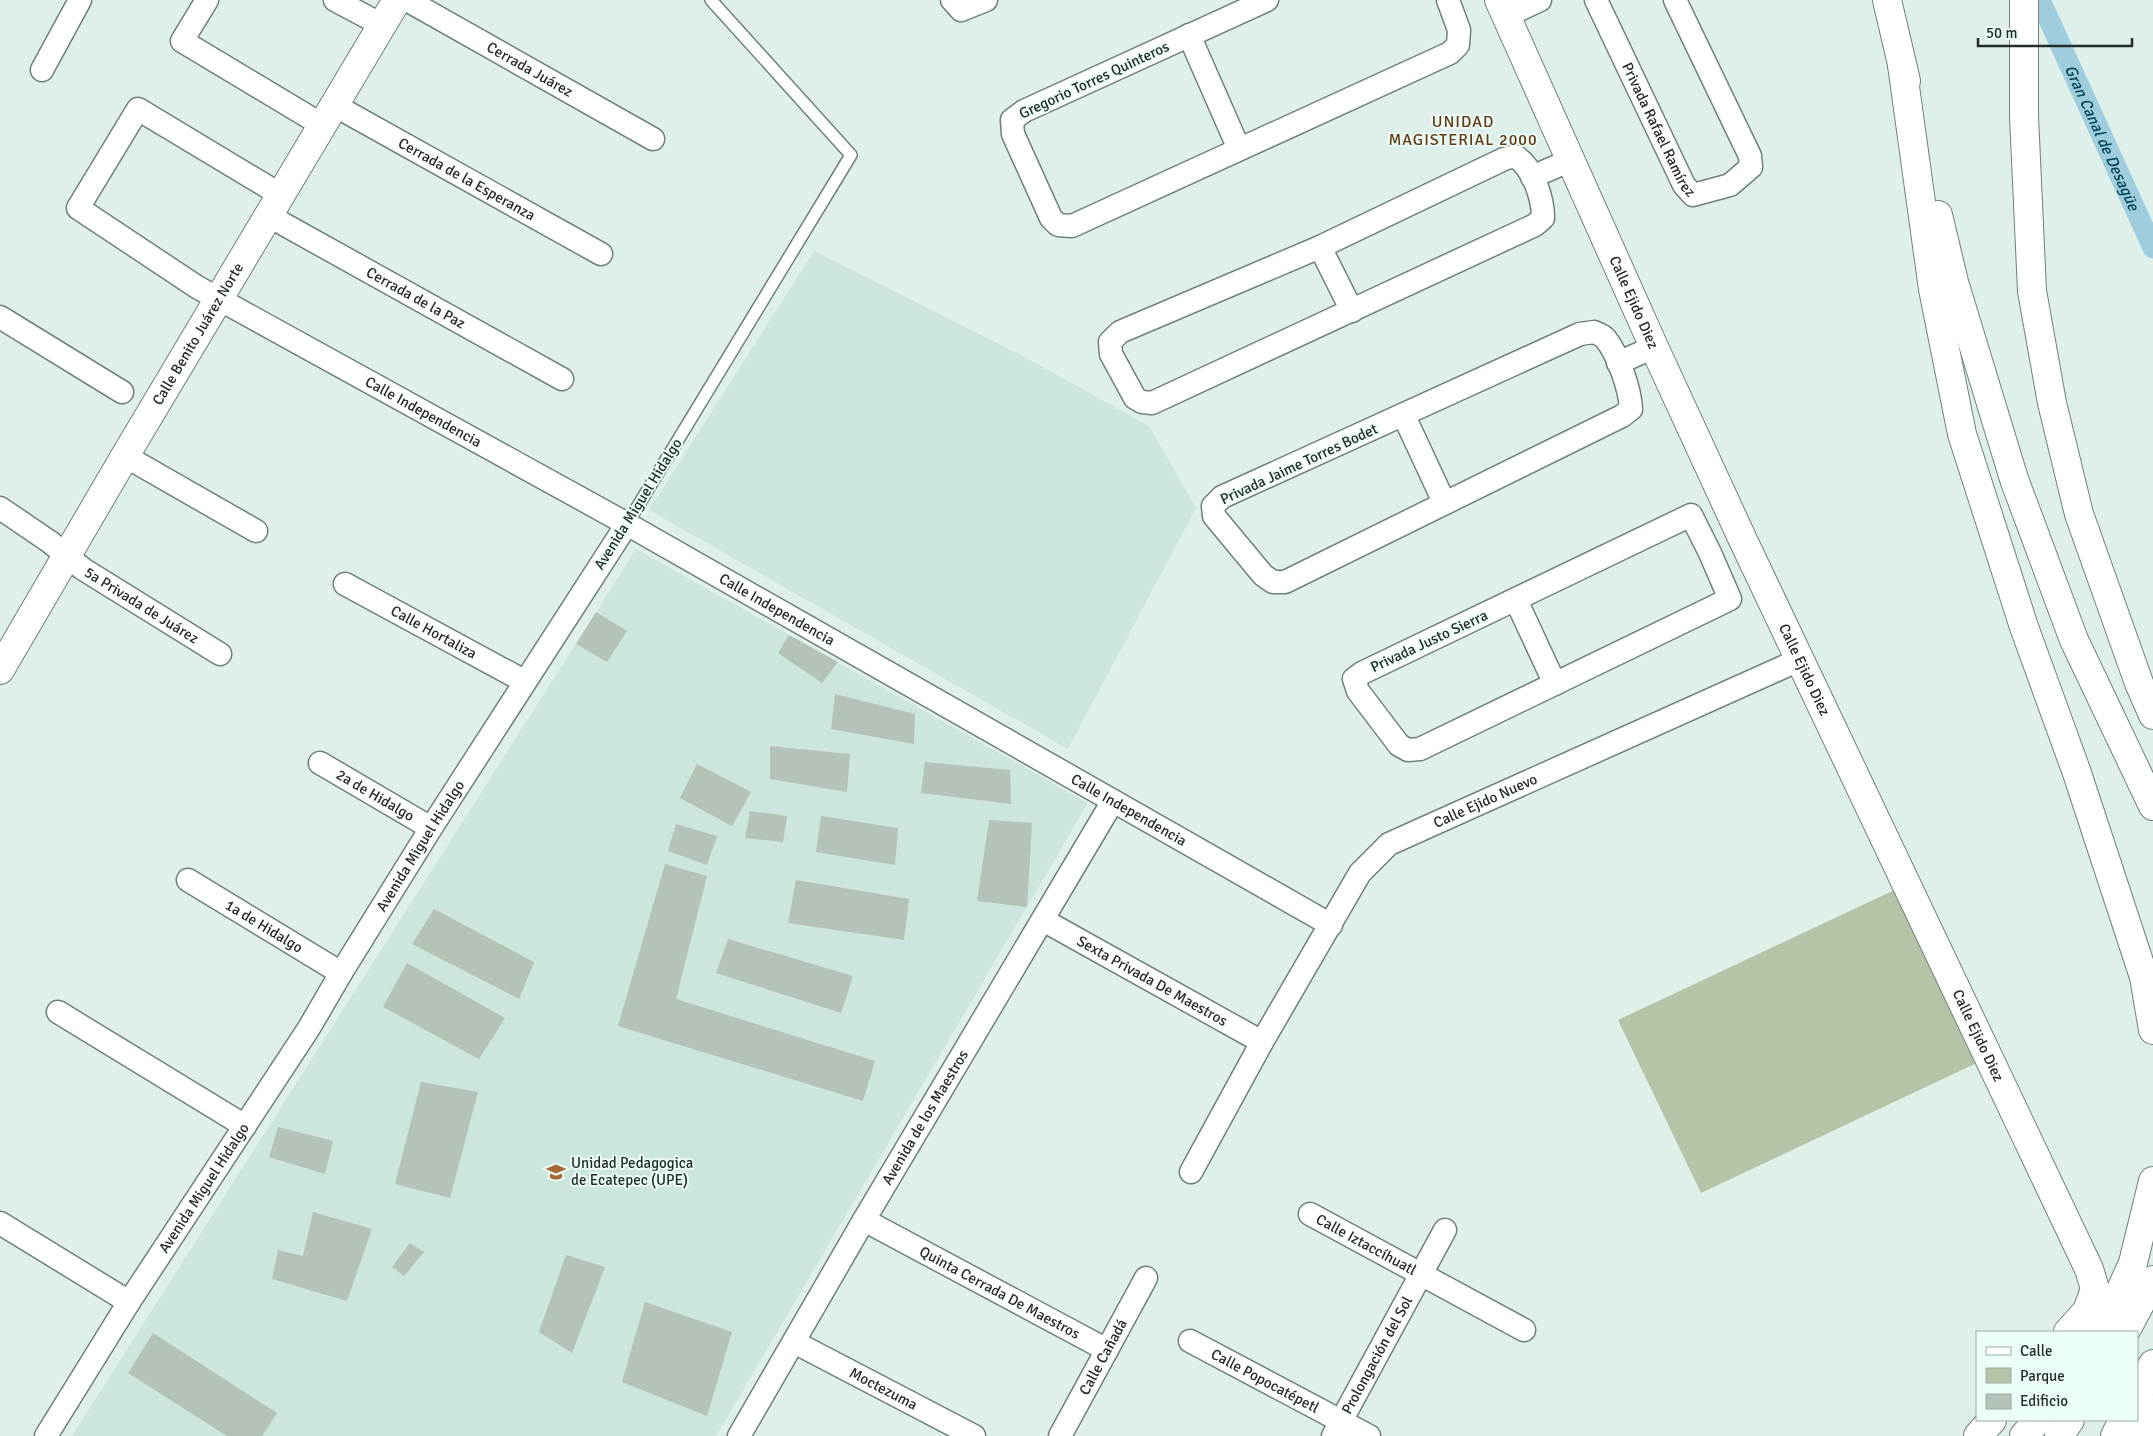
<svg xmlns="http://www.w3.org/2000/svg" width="2153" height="1436" font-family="Signika,sans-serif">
  <rect width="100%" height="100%" fill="#dff0eb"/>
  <g fill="#cce5dd">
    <path d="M814,251L1019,354L1149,426L1196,508L1068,749L649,510Z"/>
    <path d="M636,549L1088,803L716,1436H72Z"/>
  </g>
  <path fill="#b5c3a6" d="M1903,886L1985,1059L1701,1193L1618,1020Z"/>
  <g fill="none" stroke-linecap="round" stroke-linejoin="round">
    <path stroke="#9fcdde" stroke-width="21" id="s1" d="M2040,0L2153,248"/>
  </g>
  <g fill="#b5c2b8">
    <path d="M596,612L627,631L607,662L576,644Z"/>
    <path d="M789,635L838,662L822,683L778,653Z"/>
    <path d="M835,694L915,714L914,744L831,729Z"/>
    <path d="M770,746L850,754L847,792L770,779Z"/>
    <path d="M925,762L1010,770L1011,804L921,793Z"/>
    <path d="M697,764L751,792L732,826L680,798Z"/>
    <path d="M750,811L787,816L783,842L745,838Z"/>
    <path d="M821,816L898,828L895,865L816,852Z"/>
    <path d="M989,820L1032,823L1027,907L977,901Z"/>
    <path d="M676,824L717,836L707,865L668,851Z"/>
    <path d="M665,864L707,876L676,999L875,1061L863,1101L618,1026Z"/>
    <path d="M796,880L909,899L904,940L788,923Z"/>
    <path d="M434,909L534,962L519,999L412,944Z"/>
    <path d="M728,939L853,976L841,1013L716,973Z"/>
    <path d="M407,963L505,1018L479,1059L383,1007Z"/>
    <path d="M421,1082L478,1092L450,1198L395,1184Z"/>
    <path d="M278,1127L333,1141L325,1174L269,1157Z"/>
    <path d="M313,1212L372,1229L347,1301L272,1279L278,1250L303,1256Z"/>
    <path d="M410,1243L424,1252L404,1276L392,1267Z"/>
    <path d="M566,1255L605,1267L572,1353L539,1332Z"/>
    <path d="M645,1302L732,1332L707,1416L622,1382Z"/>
    <path d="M153,1333L277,1413L262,1436H227L128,1373Z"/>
  </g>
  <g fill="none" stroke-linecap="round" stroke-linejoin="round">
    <g stroke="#70807b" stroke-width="14">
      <path id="service" d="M627,524L851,155L711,0"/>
    </g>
    <g stroke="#70807b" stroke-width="25">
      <g id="minor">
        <path d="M207,0L182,41L322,125"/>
        <path d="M335,0L382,25"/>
        <path id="s2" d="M407,0L653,139"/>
        <path d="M952,0L961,10L986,0"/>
        <path d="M1267,0L1024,111L1012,120L1013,134L1051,218L1058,225L1072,226L1450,53L1458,45L1459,30L1448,0"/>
        <path id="s3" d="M1596,0L1684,185L1693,195L1730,185L1751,167L1750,156L1675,0"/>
        <path d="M1506,16L1540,0"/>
        <path d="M1189,35L1239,149"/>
        <path d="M42,70L80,0"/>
        <path id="s4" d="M334,105L601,254"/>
        <path d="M1515,156C1533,167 1543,198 1543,218L1535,225L1152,403L1142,402L1135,398L1111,354L1110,342L1120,332L1320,247L1504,159Z"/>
        <path d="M1532,177L1571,160"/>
        <path id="s5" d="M281,195L138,109L78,208L197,287L627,524L1331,925"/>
        <path id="s6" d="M269,216L562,379"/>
        <path d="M1320,247L1352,311"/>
        <path d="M0,317L122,392"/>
        <path d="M1594,332C1598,334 1602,335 1605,338C1618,354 1630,389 1631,409L1622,416L1285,582H1273L1263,575L1214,516L1213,506L1222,497L1580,334Z"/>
        <path d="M1618,363L1654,347"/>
        <path d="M1404,416L1444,502"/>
        <path d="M125,456L256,531"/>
        <path id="s7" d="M0,508L50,542L83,569L220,654"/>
        <path d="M1691,515L1710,553L1730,599L1420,749L1408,750L1399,745L1358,691L1354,679L1362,673Z"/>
        <path id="s8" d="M345,584L524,681"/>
        <path d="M1516,600L1555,684"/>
        <path id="s9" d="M320,763L431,828"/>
        <path id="s10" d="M188,880L341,973"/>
        <path id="s11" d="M1043,920L1262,1042"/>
        <path d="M58,1012L245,1126"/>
        <path id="s12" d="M1191,1172L1262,1042L1360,873L1389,844L1799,660"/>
        <path id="s13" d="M1310,1214L1524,1330"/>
        <path id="s14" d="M864,1220L1107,1350"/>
        <path d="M0,1223L129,1302"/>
        <path id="s15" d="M1190,1341L1369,1436"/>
        <path id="s16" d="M794,1342L974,1436"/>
        <path id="s17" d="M46,1436L129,1302L309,1028L341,973L431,828L627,524"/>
        <path id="s18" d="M739,1436L864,1220L1113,801"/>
        <path id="s19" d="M1060,1436L1146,1278"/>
        <path id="s20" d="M1333,1436L1445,1230"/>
      </g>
    </g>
    <g stroke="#70807b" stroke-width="30">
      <g id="tertiary">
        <path id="s21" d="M0,670L125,456L397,0"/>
      </g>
    </g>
    <g stroke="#70807b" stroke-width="30">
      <g id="secondary">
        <path id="s22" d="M1499,0L1654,347L1742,538L2089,1269L2095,1289L2087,1311L2068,1332"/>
        <path d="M1978,1436L1992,1420"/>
      </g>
    </g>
    <g stroke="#70807b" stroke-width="30">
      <g id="motorway">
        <path d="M1887,0L1906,81"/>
        <path d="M2024,0V116L2032,291L2052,403L2079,514L2139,683L2153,715"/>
        <path d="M1902,65L1933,289L1962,434L2024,627L2077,773L2144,977L2153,1030"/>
        <path d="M1938,215L1954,282L2014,479L2074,640L2153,806"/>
        <path d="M2102,1332L2133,1263L2153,1181"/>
        <path d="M2125,1332L2153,1280"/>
        <path d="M2137,1395L2153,1364"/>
        <path d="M2024,1436L2038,1420"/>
        <path d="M2059,1436L2070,1420"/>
        <path d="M2115,1436L2123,1420"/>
        <path d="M2139,1436L2153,1409"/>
      </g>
    </g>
    <use href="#service" stroke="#fff" stroke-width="11"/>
    <use href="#minor" stroke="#fff" stroke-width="22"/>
    <use href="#tertiary" stroke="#fff" stroke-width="28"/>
    <use href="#secondary" stroke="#fff" stroke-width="28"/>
    <use href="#motorway" stroke="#fff" stroke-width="28"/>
  </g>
  <defs>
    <g id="school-bare" transform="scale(1.5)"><path d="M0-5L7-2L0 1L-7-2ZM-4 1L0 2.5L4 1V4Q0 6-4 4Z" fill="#a86831" stroke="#ecfef8" stroke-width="2.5" paint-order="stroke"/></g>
  </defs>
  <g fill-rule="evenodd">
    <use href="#school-bare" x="556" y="1172"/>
  </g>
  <g text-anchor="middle" stroke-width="4" stroke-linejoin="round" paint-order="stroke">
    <g font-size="15" fill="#242b29" stroke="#ecfef8">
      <text dy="5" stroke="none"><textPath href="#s2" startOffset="141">Cerrada Juárez</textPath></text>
      <text transform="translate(1094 80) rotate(-25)" y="5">Gregorio Torres Quinteros</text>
      <text dy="5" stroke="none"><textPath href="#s3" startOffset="144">Privada Rafael Ramírez</textPath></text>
      <text dy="5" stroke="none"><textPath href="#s4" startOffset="152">Cerrada de la Esperanza</textPath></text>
      <text dy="5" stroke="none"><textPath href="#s6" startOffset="168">Cerrada de la Paz</textPath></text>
      <text dy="5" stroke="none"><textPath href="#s22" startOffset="331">Calle Ejido Diez</textPath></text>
      <text dy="5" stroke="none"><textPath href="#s21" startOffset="390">Calle Benito Juárez Norte</textPath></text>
      <text dy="5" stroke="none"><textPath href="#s5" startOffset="684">Calle Independencia</textPath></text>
      <text transform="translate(1299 464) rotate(-25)" y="5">Privada Jaime Torres Bodet</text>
      <text transform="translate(638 504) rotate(-58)" y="5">Avenida Miguel Hidalgo</text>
      <text dy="5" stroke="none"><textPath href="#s7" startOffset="172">5a Privada de Juárez</textPath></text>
      <text dy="5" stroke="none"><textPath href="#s5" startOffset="1089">Calle Independencia</textPath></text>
      <text dy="5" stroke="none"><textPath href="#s8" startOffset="101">Calle Hortaliza</textPath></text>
      <text transform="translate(1429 641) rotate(-25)" y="5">Privada Justo Sierra</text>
      <text dy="5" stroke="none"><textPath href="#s22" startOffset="736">Calle Ejido Diez</textPath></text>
      <text dy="5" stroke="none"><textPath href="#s9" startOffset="64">2a de Hidalgo</textPath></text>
      <text dy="5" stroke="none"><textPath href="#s12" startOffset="490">Calle Ejido Nuevo</textPath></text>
      <text dy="5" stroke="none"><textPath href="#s5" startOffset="1494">Calle Independencia</textPath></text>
      <text dy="5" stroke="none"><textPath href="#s17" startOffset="699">Avenida Miguel Hidalgo</textPath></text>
      <text dy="5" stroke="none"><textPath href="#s10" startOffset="89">1a de Hidalgo</textPath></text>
      <text dy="5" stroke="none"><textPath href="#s11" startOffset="125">Sexta Privada De Maestros</textPath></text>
      <text dy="5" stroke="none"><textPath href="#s22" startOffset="1141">Calle Ejido Diez</textPath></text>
      <text dy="5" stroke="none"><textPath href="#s18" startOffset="369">Avenida de los Maestros</textPath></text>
      <text dy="5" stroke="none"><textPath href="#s17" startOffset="294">Avenida Miguel Hidalgo</textPath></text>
      <text dy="5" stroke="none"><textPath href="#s13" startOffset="64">Calle Iztaccíhuatl</textPath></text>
      <text dy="5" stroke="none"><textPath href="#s14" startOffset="154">Quinta Cerrada De Maestros</textPath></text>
      <text dy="5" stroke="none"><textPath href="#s20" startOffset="92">Prolongación del Sol</textPath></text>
      <text dy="5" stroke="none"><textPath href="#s19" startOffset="90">Calle Cañadá</textPath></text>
      <text dy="5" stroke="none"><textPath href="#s15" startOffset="85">Calle Popocatépetl</textPath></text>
      <text dy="5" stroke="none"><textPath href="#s16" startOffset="101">Moctezuma</textPath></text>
    </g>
    <g font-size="15" fill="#242b29" stroke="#ecfef8" text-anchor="start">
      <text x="571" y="1168">Unidad Pedagogica<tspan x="571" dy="17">de Ecatepec (UPE)</tspan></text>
    </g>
    <g font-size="16" letter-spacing="1" fill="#633710" stroke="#ecfef8">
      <text x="1463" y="127">UNIDAD<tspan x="1463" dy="18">MAGISTERIAL 2000</tspan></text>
    </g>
    <g font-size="16" font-style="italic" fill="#004355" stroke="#ecfef8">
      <text dy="6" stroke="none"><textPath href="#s1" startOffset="151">Gran Canal de Desagüe</textPath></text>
    </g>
  </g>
  <rect x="1976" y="1331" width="162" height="90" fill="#ecfef8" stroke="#9caaa5"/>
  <rect x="1986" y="1347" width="25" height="8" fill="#ffffff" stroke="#9caaa5"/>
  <text x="2020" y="1356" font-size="15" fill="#242b29">Calle</text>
  <rect x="1986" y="1368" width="25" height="15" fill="#b5c3a6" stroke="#9caaa5"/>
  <text x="2020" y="1381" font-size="15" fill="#242b29">Parque</text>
  <rect x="1986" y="1394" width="25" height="15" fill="#b5c2b8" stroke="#9caaa5"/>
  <text x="2020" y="1406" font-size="15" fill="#242b29">Edificio</text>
  <path d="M1978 38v8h154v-8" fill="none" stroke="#242b29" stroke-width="2.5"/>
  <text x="1986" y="38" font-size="15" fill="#242b29" stroke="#ecfef8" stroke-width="4" paint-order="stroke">50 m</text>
</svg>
